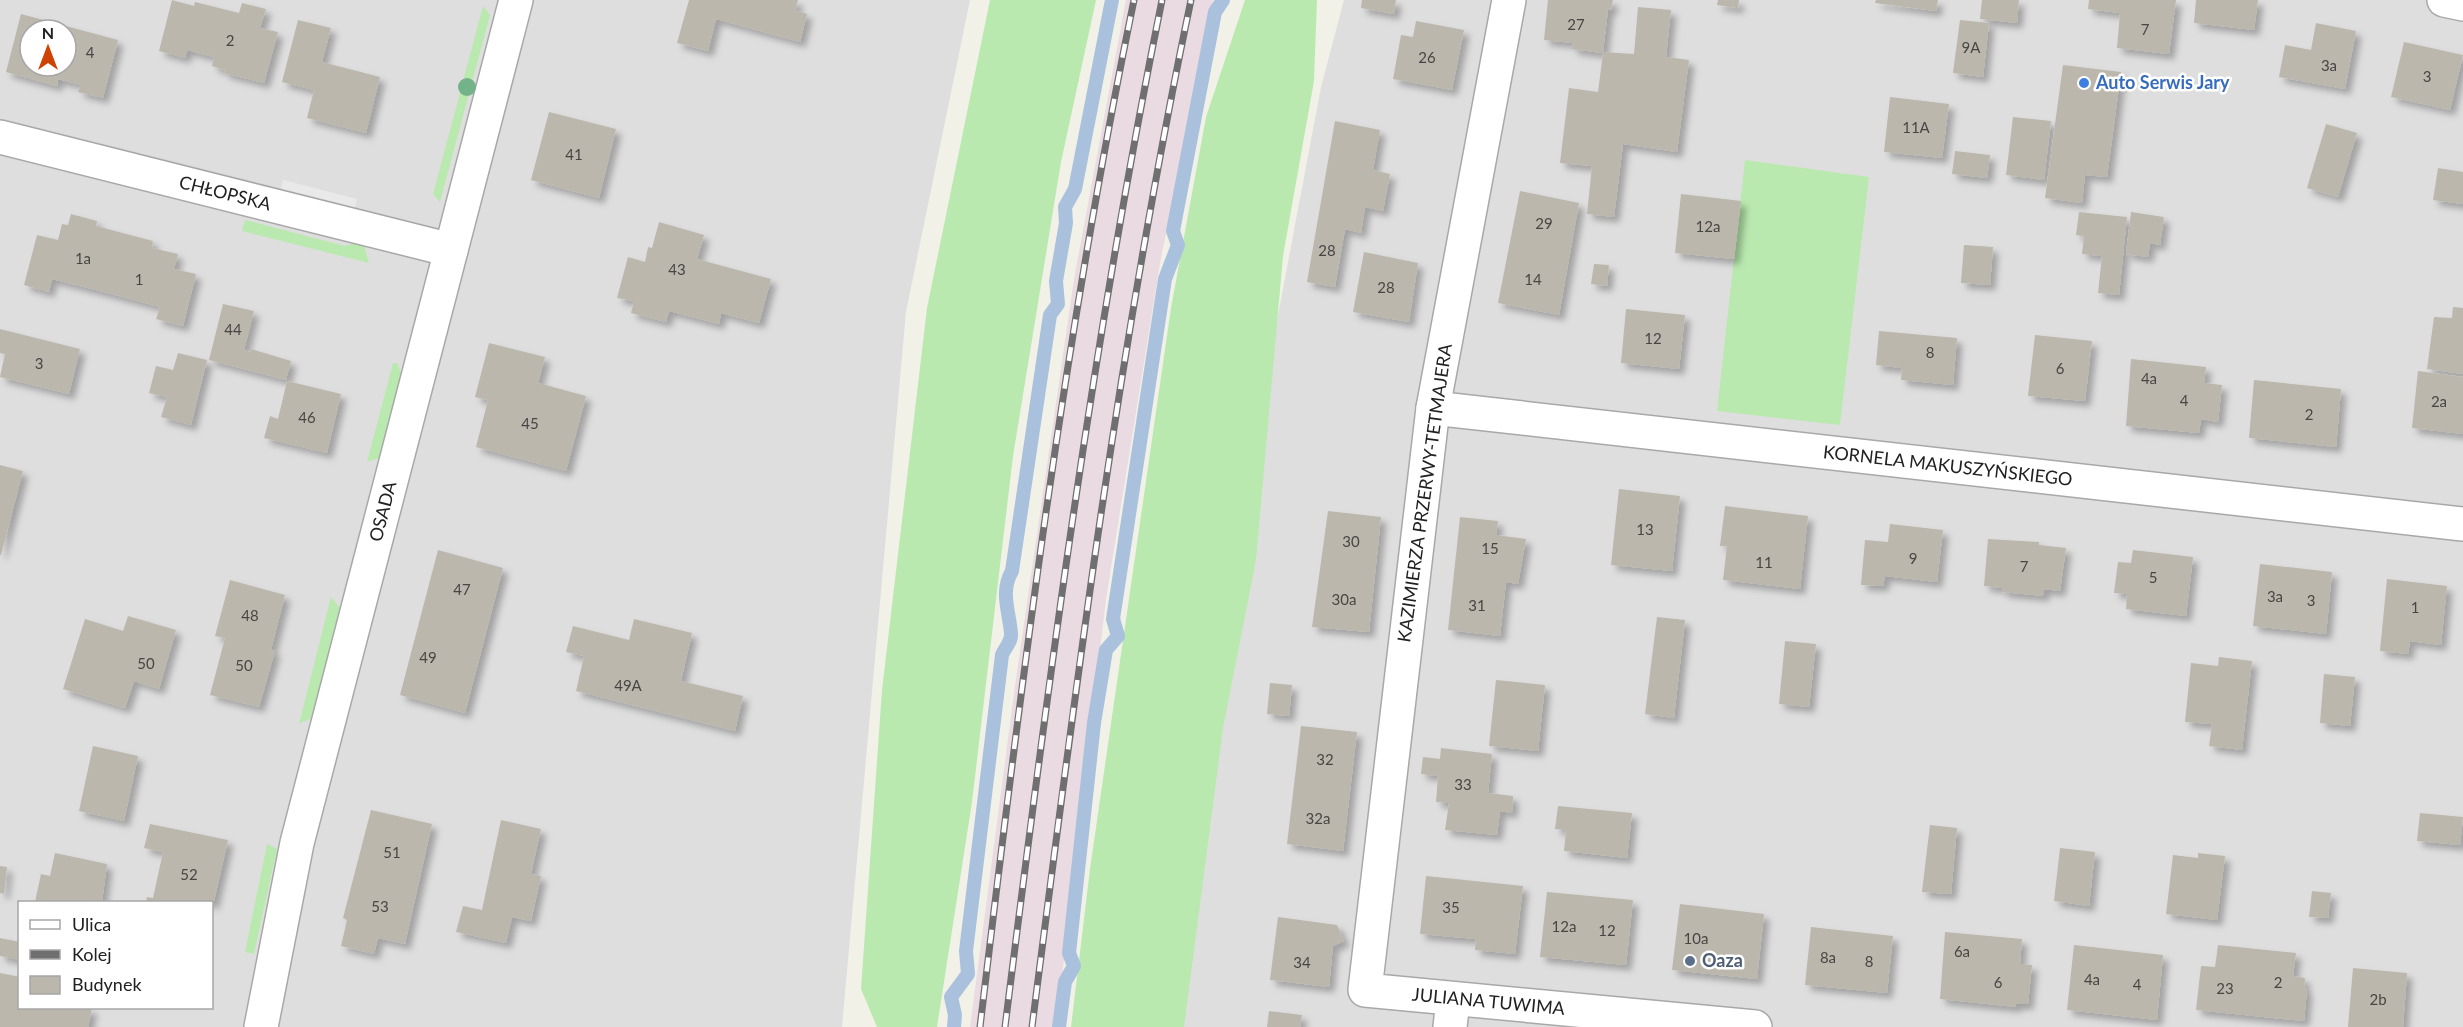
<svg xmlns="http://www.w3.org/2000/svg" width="2463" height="1027" font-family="Lato,sans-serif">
  <defs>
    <filter id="shadow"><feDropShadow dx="5.5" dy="5.5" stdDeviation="3" flood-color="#0004"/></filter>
  </defs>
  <rect width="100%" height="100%" fill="#f1f1e8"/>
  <g fill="#dfdede" fill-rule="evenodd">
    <path d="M0,0H970L906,312L842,1027H0ZM30,30H66V66H30ZM20,902H212V1008H20Z"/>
    <path d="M1344,0H2463V1027H1163L1231,565L1321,87Z"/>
  </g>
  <path fill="#eadae2" d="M1126,0H1213L1160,263L1106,599L1056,1027H970L1015,686L1074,279Z"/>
  <g fill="#b9e9af">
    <path d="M990,0H1096L1061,162L1013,456L972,802L937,1027H877L861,989L882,690L927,308Z"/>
    <path d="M1245,0H1317L1314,81L1283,256L1256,560L1223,728L1184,1027H1071L1090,869L1171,308L1206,117Z"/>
    <path d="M483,6L490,15L440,202L433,194Z"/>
    <path d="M1745,160L1869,177L1840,425L1717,411Z"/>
    <path d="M245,220L345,246L354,243L364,245L369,263L242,231Z"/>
    <path d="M393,363H397L401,373L379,458L367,462Z"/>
    <path d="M331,597L340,608L311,718L299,724Z"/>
    <path d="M267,844L277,849L254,954L245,952Z"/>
  </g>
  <path fill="#e9e9e9" d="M283,180L357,199L353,215L279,197Z"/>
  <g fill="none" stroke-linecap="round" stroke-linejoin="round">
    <g stroke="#a9c1dd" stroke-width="14">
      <path d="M954,1027L955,1015L951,997L968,974L966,951L1002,655C1005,647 1012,642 1011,633C1009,610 1000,592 1012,571L1050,315L1058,304L1056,281L1066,223L1065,207L1075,189L1112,0"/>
      <path d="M1059,1027L1065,982L1074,966L1069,953L1094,723L1106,650L1118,636L1113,619L1165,279L1178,245L1173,231L1215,12L1223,0"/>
    </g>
  </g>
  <g fill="#bbb7ad" fill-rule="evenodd" filter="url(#shadow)">
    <path d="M172,0L194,6L195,2L239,13L242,3L266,9L260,28L278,32L264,83L224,73L225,70L212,66L214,57L187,50L185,58L159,51Z"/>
    <path d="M689,0H798L795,10L807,14L800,42L716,19L708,51L677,43Z"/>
    <path d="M1362,0H1396L1394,14L1361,8Z"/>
    <path d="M1548,0H1613L1611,10H1608L1603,52L1634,54L1638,7L1671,10L1666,57L1689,60L1677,152L1623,144L1614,217L1587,214L1592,166L1560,163L1569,88L1598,92L1603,53L1572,49L1573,43L1544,40Z"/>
    <path d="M1718,0H1739L1738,8L1717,5Z"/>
    <path d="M1876,0H1938L1936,11L1875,3Z"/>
    <path d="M1982,0H2019L2017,23L1980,19Z"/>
    <path d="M2089,0H2176L2169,54L2117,48L2120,13L2088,9Z"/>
    <path d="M2196,0H2258L2254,30L2194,23Z"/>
    <path d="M21,14L118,40L103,98L78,92L81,85L58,79L57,86L6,72ZM30,30H66V66H30Z"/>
    <path d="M298,20L331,28L322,62L380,77L366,133L307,118L314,90L282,82Z"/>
    <path d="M1960,20L1989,23L1983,77L1953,73Z"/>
    <path d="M1416,21L1464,30L1452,90L1393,79L1401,35L1413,37Z"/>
    <path d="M2316,23L2356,31L2345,89L2279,77L2285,45L2311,50Z"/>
    <path d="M2404,42L2463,55L2450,110L2391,97Z"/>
    <path d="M2063,65L2121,72L2107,177L2085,175L2082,203L2045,198Z"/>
    <path d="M1890,97L1949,104L1942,158L1884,152Z"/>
    <path d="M549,112L616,129L599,198L531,180Z"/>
    <path d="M2013,117L2051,121L2044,180L2006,175Z"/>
    <path d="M1335,121L1380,130L1373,170L1390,174L1383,211L1365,207L1361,233L1345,229L1335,287L1307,282Z"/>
    <path d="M2326,124L2357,133L2338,197L2307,188Z"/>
    <path d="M1955,151L1990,155L1987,178L1952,174Z"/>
    <path d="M2438,168L2463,172V204L2433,200Z"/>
    <path d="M1520,191L1579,203L1559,315L1498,303Z"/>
    <path d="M1681,194L1741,201L1734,259L1675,253Z"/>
    <path d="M2079,212L2127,217L2119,295L2098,293L2102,256L2082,254L2084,236L2076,235Z"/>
    <path d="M2131,212L2164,217L2160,245L2150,243L2148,257L2126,254Z"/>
    <path d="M71,214L97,221L96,226L153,241L152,248L178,254L174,269L196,274L183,326L156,319L160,307L104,292L52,279L49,292L24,285L37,235L58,240L62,224L68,225Z"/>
    <path d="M659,222L704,235L697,259L771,279L759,323L721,313L719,324L669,311L666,322L631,313L634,301L617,298L628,257L645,262L648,247L652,248Z"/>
    <path d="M1964,245L1993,247L1990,285L1961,283Z"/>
    <path d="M1364,252L1418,263L1409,322L1353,312Z"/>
    <path d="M1594,264L1609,265L1607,286L1591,284Z"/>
    <path d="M223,304L254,311L244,350L250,352L251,349L291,361L286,380L209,360Z"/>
    <path d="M2453,307L2463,308V374L2427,369L2434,317L2452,318Z"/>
    <path d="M1626,309L1685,315L1679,369L1621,363Z"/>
    <path d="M0,329L80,349L69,394L0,377L5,354L0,353Z"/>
    <path d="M1879,331L1957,338L1953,385L1901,380L1902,368L1876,365Z"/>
    <path d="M2035,335L2092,341L2085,401L2028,396Z"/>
    <path d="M489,343L545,357L538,383L586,396L566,471L476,447L488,400L475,397Z"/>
    <path d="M178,353L207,360L191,425L161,417L167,397L149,393L156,366L173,370Z"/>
    <path d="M2131,359L2206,367L2204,383L2222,385L2218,422L2201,419L2199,433L2126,426Z"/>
    <path d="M2418,371L2463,377V434L2412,428Z"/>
    <path d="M2254,380L2341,389L2336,447L2249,438Z"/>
    <path d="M287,381L341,394L327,453L264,438L270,416L278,419Z"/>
    <path d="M0,465L23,471L1,555H0Z"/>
    <path d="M1619,489L1680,496L1672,571L1611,565Z"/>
    <path d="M1725,506L1808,516L1800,589L1723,580L1727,546H1720Z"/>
    <path d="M1328,511L1381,517L1369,632L1312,627Z"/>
    <path d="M1460,517L1498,521L1496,535L1526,539L1518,584L1506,582L1500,636L1448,630Z"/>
    <path d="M1890,524L1943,530L1937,582L1885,576L1883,586L1861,585L1865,540L1888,542Z"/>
    <path d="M1988,539L2039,542V545L2066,548L2060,591L2044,589V596L2002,592L2003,588L1984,586Z"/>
    <path d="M438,550L503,568L465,713L400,695Z"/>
    <path d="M2133,550L2193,557L2186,616L2126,609L2127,594L2114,593L2118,562L2131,563Z"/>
    <path d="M2260,564L2332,572L2326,634L2253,626Z"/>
    <path d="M2387,579L2447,586L2441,645L2410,641L2408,654L2380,651Z"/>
    <path d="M230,580L285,595L271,650L275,651L259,707L210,695L225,638L215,636Z"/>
    <path d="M128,616L176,630L159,689L134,681L125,708L63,689L85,619L123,631Z"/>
    <path d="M1657,617L1685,620L1674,718L1645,714Z"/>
    <path d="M634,619L692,633L681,681L743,696L735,731L576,691L584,656L566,652L573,626L629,640Z"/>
    <path d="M1785,641L1816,644L1809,707L1779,704Z"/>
    <path d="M2219,657L2252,661L2242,750L2209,746L2212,724L2185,722L2191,663L2218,666Z"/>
    <path d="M2324,674L2355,677L2350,726L2320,723Z"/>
    <path d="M1496,680L1545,685L1538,751L1489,746Z"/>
    <path d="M1270,683L1292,685L1289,716L1267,714Z"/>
    <path d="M1301,726L1357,732L1343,851L1287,844Z"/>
    <path d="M93,746L138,756L124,821L79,811Z"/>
    <path d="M1441,748L1492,754L1488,793L1513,796L1512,813L1500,811L1497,835L1445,830L1449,803L1436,802L1438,776L1421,774L1423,757L1440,759Z"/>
    <path d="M1558,806L1632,813L1627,858L1564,851L1566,830L1555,829Z"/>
    <path d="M371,810L432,824L405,944L378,938L374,954L341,946L347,920L343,918Z"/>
    <path d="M2420,813L2463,817L2460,845L2417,841Z"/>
    <path d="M501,820L541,829L531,874L541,876L531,921L512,917L506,943L456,932L463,906L482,910Z"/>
    <path d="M150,824L228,840L212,910V902H146L147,897L153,898L163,852L144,848Z"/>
    <path d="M1930,825L1957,828L1951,894L1922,892Z"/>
    <path d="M2060,848L2095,852L2089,906L2054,901Z"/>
    <path d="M55,853L107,864L102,902H35L41,874L50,876Z"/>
    <path d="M2198,853L2225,856L2217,920L2166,914L2173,855L2198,858Z"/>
    <path d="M0,866L7,867L4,894L0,893Z"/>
    <path d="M1426,876L1523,886L1515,954L1475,950L1476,939L1420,934Z"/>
    <path d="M2312,891L2331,893L2328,918L2309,917Z"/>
    <path d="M1547,892L1633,900L1626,965L1540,957Z"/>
    <path d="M1680,904L1764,914L1757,979L1672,970Z"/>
    <path d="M1278,917L1337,925L1344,941L1333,946L1329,987L1270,980Z"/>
    <path d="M1811,927L1893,936L1887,993L1805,985Z"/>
    <path d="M1945,932L2022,939L2020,964L2032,965L2028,1004H2016V1007L1940,999Z"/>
    <path d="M0,938L20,942V960L0,956Z"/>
    <path d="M2074,945L2163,955L2157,1020L2067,1010Z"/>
    <path d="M2218,945L2296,953L2293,976L2305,978L2304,988L2307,989L2304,1021L2196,1010L2201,966L2215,967Z"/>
    <path d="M2353,968L2407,973L2403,1027H2348Z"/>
    <path d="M0,973L20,977V1008H92L88,1027H0Z"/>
    <path d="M1269,1011L1302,1015L1300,1027H1267Z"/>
  </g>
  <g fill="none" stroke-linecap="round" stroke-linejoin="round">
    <g stroke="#a8a8a8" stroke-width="36">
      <g id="minor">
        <path id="s1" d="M1509,0L1433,408L1365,990L1755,1027"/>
        <path d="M2444,0L2463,4"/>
        <path id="s2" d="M0,137L451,250"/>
        <path id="s3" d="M1433,408L2463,524"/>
        <path id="s4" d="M261,1027L297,843L516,0"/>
        <path d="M1450,1027L1453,1000"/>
      </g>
    </g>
    <use href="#minor" stroke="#fff" stroke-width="33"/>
    <g stroke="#6f6f6f" stroke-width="7">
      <g id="rail">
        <path d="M980,1027C1021,683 1064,339 1134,0"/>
        <path d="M1005,1027C1048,683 1093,340 1162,0"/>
        <path d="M1032,1027C1076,683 1120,339 1191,0"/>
      </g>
    </g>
    <use href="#rail" stroke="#fff" stroke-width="4.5" stroke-dasharray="14" stroke-linecap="butt"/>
  </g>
  <circle fill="#74b389" cx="467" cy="87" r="9"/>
  <circle fill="#3f7fe0" stroke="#fff" stroke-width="2" cx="2084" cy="83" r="6"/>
  <circle fill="#5c6f8a" stroke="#fff" stroke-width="2" cx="1690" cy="961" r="6"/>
  <g text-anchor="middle" stroke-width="5" stroke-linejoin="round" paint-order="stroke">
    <g font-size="15" fill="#484644">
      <text x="1576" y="30">27</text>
      <text x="2145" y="35">7</text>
      <text x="230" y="46">2</text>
      <text x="1971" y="53">9A</text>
      <text x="90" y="58">4</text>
      <text x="1427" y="63">26</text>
      <text x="2329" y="71">3a</text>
      <text x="2427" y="82">3</text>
      <text x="1916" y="133">11A</text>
      <text x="574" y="160">41</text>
      <text x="1544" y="229">29</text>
      <text x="1708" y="232">12a</text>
      <text x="1327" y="256">28</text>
      <text x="83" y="264">1a</text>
      <text x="677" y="275">43</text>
      <text x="139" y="285">1</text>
      <text x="1533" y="285">14</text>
      <text x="1386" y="293">28</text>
      <text x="233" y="335">44</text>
      <text x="1653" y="344">12</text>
      <text x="1930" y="358">8</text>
      <text x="39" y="369">3</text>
      <text x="2060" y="374">6</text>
      <text x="2149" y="384">4a</text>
      <text x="2184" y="406">4</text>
      <text x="2439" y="407">2a</text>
      <text x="2309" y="420">2</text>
      <text x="307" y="423">46</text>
      <text x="530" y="429">45</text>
      <text x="1645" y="535">13</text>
      <text x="1351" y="547">30</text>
      <text x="1490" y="554">15</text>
      <text x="1913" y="564">9</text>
      <text x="1764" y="568">11</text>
      <text x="2024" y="572">7</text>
      <text x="2153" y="583">5</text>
      <text x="462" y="595">47</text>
      <text x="2275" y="602">3a</text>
      <text x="1344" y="605">30a</text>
      <text x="2311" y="606">3</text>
      <text x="1477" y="611">31</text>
      <text x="2415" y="613">1</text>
      <text x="250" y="621">48</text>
      <text x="428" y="663">49</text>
      <text x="146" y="669">50</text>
      <text x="244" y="671">50</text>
      <text x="628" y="691">49A</text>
      <text x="1325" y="765">32</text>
      <text x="1463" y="790">33</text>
      <text x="1318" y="824">32a</text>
      <text x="392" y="858">51</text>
      <text x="189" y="880">52</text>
      <text x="380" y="912">53</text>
      <text x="1451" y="913">35</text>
      <text x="1564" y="932">12a</text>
      <text x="1607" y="936">12</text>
      <text x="1696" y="944">10a</text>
      <text x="1962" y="957">6a</text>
      <text x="1828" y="963">8a</text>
      <text x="1869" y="967">8</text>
      <text x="1302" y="968">34</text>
      <text x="2092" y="985">4a</text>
      <text x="1998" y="988">6</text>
      <text x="2278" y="988">2</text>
      <text x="2137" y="990">4</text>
      <text x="2225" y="994">23</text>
      <text x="2378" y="1005">2b</text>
    </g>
    <g font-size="18" font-weight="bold" fill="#366cbe" stroke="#fff" text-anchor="start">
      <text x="2096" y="89">Auto Serwis Jary</text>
    </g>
    <g font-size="18" fill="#212121" stroke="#fff">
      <text dy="6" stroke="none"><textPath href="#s2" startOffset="232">CHŁOPSKA</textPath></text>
      <text dy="6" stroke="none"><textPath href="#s3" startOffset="518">KORNELA MAKUSZYŃSKIEGO</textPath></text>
      <text transform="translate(1425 493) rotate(-82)" y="6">KAZIMIERZA PRZERWY-TETMAJERA</text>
      <text dy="6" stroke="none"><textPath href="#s4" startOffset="530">OSADA</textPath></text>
      <text dy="6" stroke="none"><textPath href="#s1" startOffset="1125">JULIANA TUWIMA</textPath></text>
    </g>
    <g font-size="18" font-weight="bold" fill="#4e5e75" stroke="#fff" text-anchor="start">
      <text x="1702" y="967">Oaza</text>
    </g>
  </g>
  <rect x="18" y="901" width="195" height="108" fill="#ffffff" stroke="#a6a6a6" stroke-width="1.5"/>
  <rect x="30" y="920" width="30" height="9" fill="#ffffff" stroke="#a6a6a6" stroke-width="1.5"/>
  <text x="72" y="931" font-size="18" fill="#212121">Ulica</text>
  <rect x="30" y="950" width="30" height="9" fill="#6f6f6f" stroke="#a6a6a6" stroke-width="1.5"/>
  <text x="72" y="961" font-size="18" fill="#212121">Kolej</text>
  <rect x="30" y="976" width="30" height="18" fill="#bbb7ad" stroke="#a6a6a6" stroke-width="1.5"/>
  <text x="72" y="991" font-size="18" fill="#212121">Budynek</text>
  <g transform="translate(48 48)"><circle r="28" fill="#ffffff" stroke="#a6a6a6" stroke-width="1.5"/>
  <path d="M0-4.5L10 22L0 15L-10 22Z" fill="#ce4304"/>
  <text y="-9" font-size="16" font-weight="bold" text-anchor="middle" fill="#212121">N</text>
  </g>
</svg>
